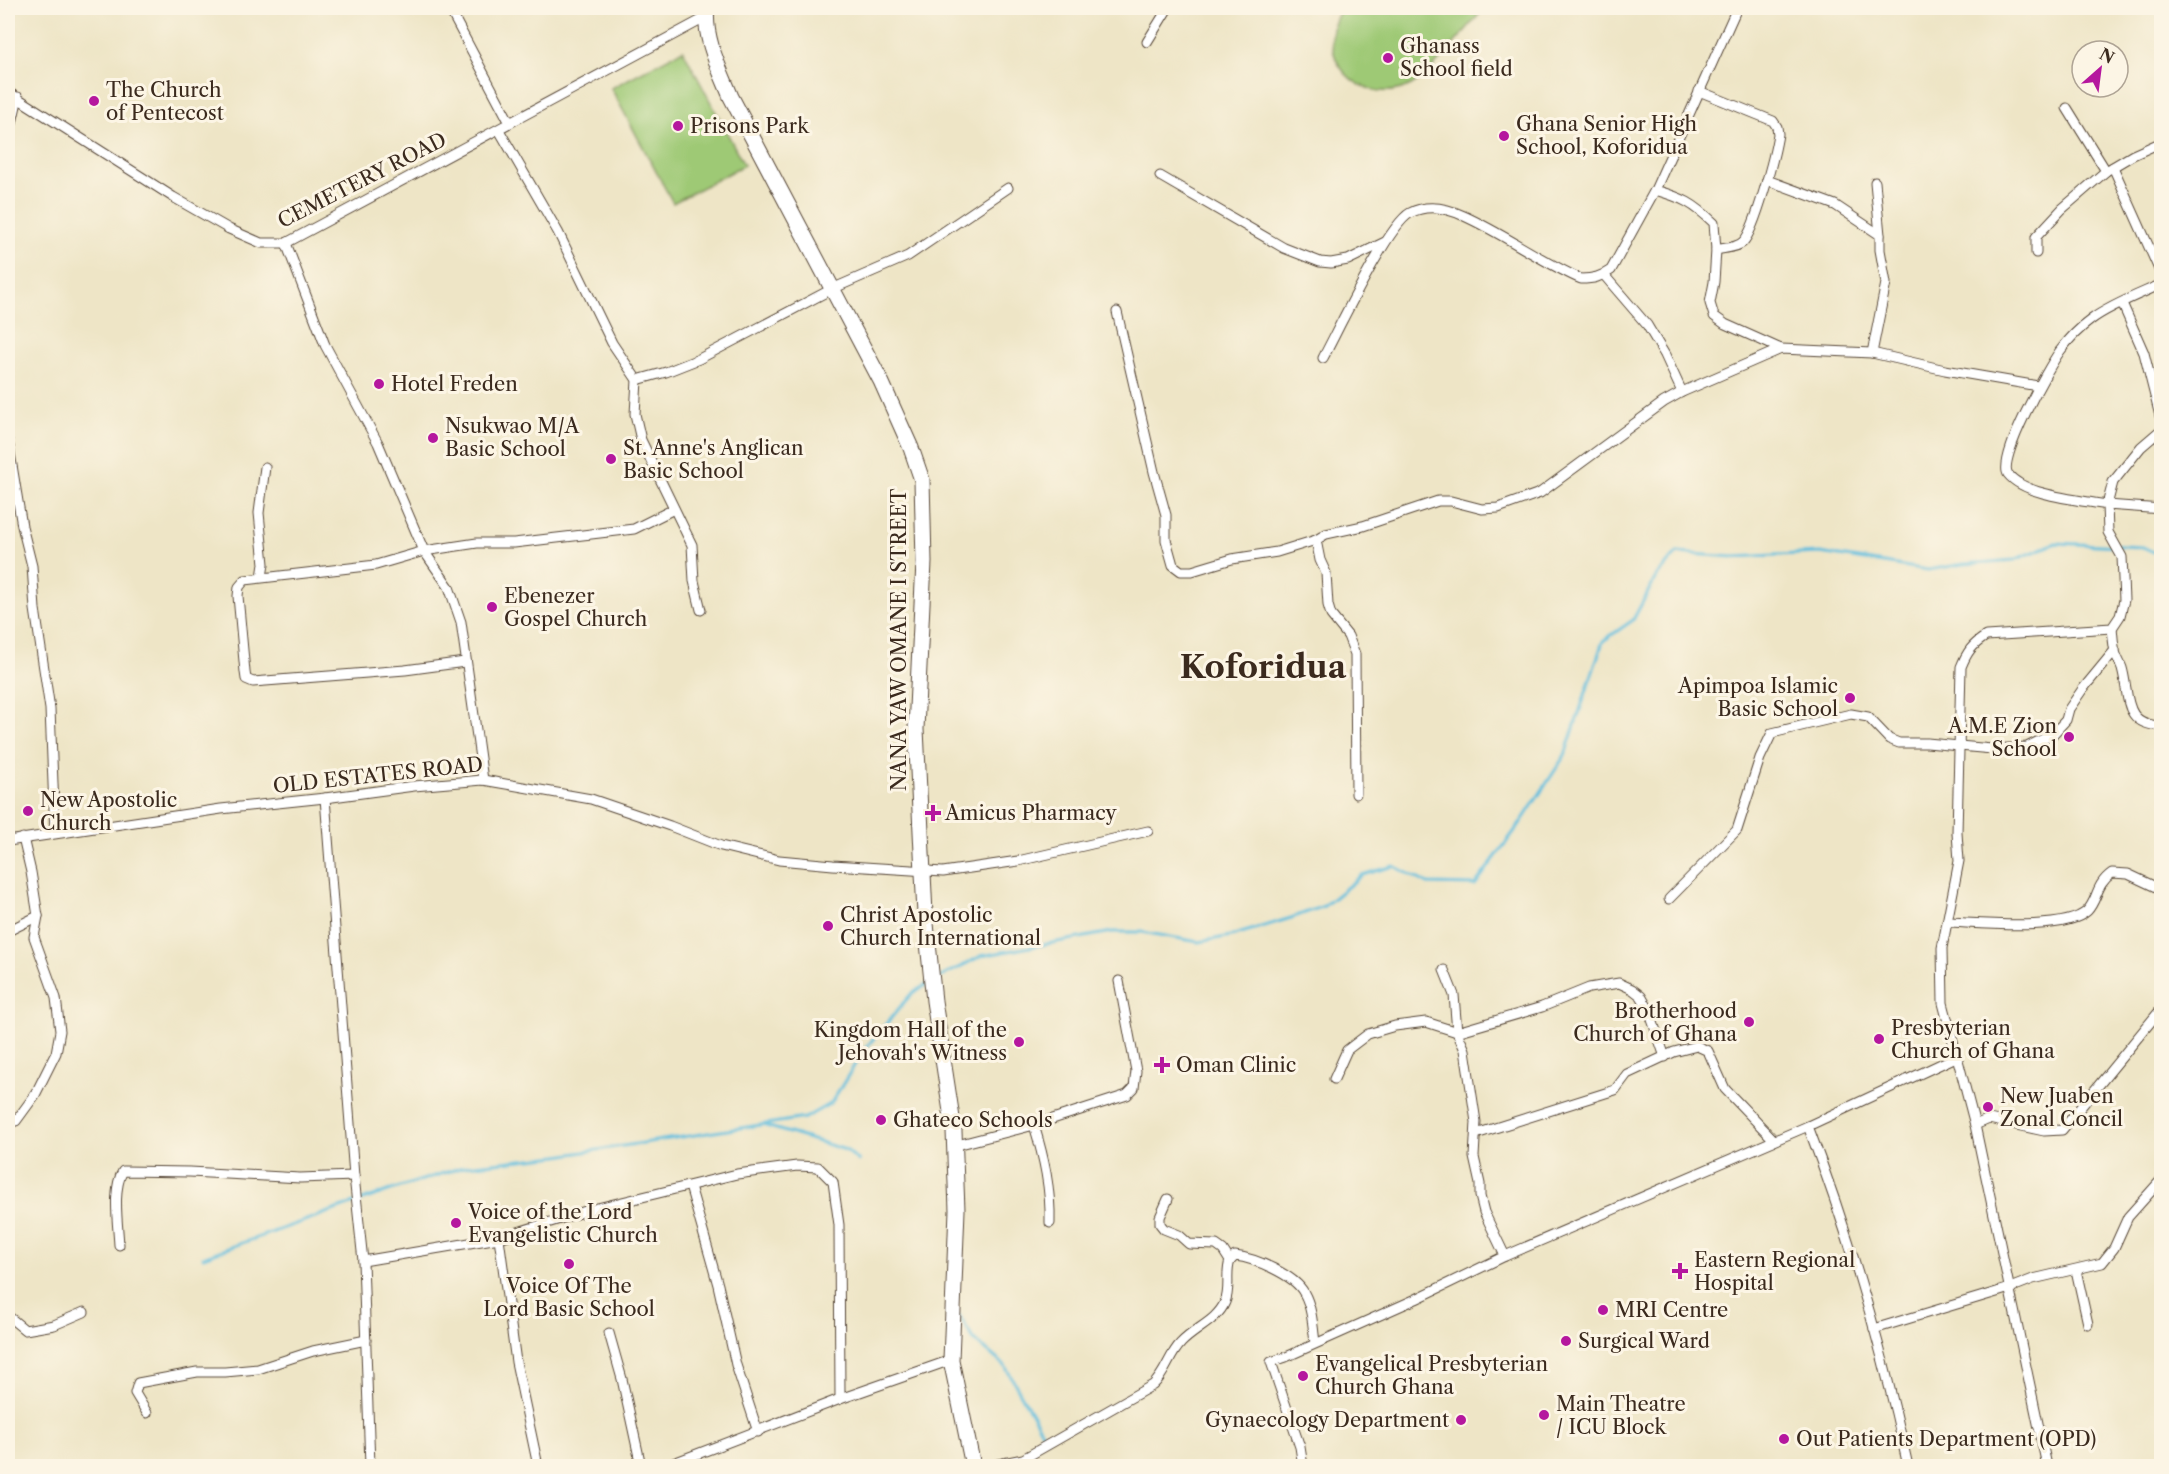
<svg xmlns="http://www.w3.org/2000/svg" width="2169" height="1474" font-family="'Libre Caslon Text',serif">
  <rect width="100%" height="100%" fill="#fcf5e5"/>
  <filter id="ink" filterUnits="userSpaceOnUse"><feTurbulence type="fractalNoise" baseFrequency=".0167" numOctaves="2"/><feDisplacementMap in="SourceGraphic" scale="12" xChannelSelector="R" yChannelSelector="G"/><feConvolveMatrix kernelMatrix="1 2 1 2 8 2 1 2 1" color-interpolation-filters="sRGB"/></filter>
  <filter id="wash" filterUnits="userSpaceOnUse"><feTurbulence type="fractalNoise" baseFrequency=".008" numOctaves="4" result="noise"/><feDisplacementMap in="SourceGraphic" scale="24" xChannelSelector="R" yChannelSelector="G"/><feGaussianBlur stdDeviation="1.35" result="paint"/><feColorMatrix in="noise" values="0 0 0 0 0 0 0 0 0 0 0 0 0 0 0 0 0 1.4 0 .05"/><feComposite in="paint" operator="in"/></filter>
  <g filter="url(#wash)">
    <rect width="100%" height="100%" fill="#eee5c6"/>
    <g fill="#9ec975" stroke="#6c7a4a" stroke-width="1.5">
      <path d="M1342,8H1485C1468,26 1430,76 1411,85C1360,110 1310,55 1342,8Z"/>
      <path d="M683,50L744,165L673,203L611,88Z"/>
    </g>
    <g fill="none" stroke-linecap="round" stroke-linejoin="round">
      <g stroke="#5fbede" stroke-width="3">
        <path d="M937,979L981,956L1112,932H1142L1199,942L1231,936L1291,918L1324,906L1362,875L1394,866L1428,884L1475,885L1522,821L1565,755L1603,641L1633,620L1656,577L1677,553L1734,557L1820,553L1928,570L1964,564L2014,560L2056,543L2143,547L2162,556"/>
        <path d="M766,1126L846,1150L859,1161"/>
        <path d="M203,1257L388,1191L466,1166L558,1156L805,1118L831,1103L864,1050L912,993L926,985"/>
        <path d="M959,1315L973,1339L1005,1366L1046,1439"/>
      </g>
    </g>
  </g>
  <g filter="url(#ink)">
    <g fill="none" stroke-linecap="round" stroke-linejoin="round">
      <g stroke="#564637" stroke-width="11">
        <g id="minor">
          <path d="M449,8L510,123"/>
          <path d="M1147,42L1168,8"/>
          <path d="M1699,91L1773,121L1777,127L1778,134C1775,154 1755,230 1743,242C1737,248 1723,248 1716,250"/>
          <path d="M8,92L173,197L229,229L261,243H286L705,18"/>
          <path d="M2067,108L2106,171"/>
          <path d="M499,130L558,232L612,343L637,380L635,414L641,440L692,545L694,581L701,610"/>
          <path d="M8,140L18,97"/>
          <path d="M2113,167L2162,276"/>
          <path d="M1160,176L1284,248L1320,262L1331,263L1348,260L1385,242"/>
          <path d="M1767,180L1835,205L1880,235V250L1886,283L1872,353"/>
          <path d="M1875,182L1880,235"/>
          <path d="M1655,190C1683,198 1693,203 1714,223L1716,250L1714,282L1710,303L1714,316L1725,324L1781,349"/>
          <path d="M286,243L325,345L378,443L424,551L449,587L461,622L483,780"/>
          <path d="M2036,253V237L2062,209L2106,171L2133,155L2162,142"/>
          <path d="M1604,275L1647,325L1665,355L1682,392"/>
          <path d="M2162,284C2140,294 2111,305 2092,319C2081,327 2068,340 2060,351C2048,368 1997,459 2008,474C2025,496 2081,500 2107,505L2113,482L2141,447L2162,429"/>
          <path d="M2122,303L2144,353L2162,424"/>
          <path d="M1117,312L1154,472L1166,515V540L1173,565L1181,571H1192L1232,559L1277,552L1316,540L1326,534L1363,526L1438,501H1451L1482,509L1498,508L1540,493L1664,402L1682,392L1781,349L1872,353L1945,370L2038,386"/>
          <path d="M1323,358C1338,330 1388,225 1410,213C1427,204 1447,208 1464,216C1504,234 1540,261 1581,279C1593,279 1601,277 1611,270L1655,190L1737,8"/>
          <path d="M637,380L666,372L699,359L832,289L908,256L1008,188"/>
          <path d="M8,441L22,526L32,566L35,609L50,709L55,833"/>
          <path d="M1316,540L1320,560L1326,573L1328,605L1331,615L1348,636L1355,654L1356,794"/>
          <path d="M262,577L264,564L259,513L265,467"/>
          <path d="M2112,628C2113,635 2113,644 2115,651C2116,657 2120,662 2122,668C2130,696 2122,725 2162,726"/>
          <path d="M465,662L405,670L253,682L246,679L245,672L238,596L239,587L245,580L376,565L424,551L477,543H514L634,529L674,509"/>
          <path d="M325,798L354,1176L363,1261L370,1466"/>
          <path d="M8,841L221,809L325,798L414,786L483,780L591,799L670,826L721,846L779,860L833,865L943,872L1018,861L1148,831"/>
          <path d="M1669,899L1737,830L1760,758L1772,733L1851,714L1868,717L1889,739L1899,743H1927L1992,749L2027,747L2053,734L2066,720L2069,709L2082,690L2115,650"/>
          <path d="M1947,922C1979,923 2065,932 2087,911C2098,900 2095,885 2112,873L2128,874L2162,890"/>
          <path d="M8,931L38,916"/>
          <path d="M1444,970L1454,995L1457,1032L1465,1050L1476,1122L1474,1157L1480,1184V1196L1484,1212L1505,1256"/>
          <path d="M1334,1079L1347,1050L1368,1034L1395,1026L1426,1022L1457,1032L1542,1007L1589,988L1619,983L1632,989L1641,996L1648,1008L1665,1057"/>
          <path d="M8,1123L16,1121L35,1095L56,1053L60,1031L56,998L34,937L38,916L31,872L23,838"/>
          <path d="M1034,1125C1044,1158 1051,1189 1050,1223"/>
          <path d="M1975,1125L1989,1119L2044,1131L2062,1130L2162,1008"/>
          <path d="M1808,1126C1850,1236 1883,1351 1908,1466"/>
          <path d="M1476,1134L1615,1090L1627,1074L1674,1052L1697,1046L1708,1051L1725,1089L1774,1140"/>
          <path d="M953,1146L1034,1125L1127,1095L1134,1088L1136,1071L1119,981"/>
          <path d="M690,1186L718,1285L736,1365L758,1432"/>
          <path d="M499,1238L516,1362L538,1466"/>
          <path d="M119,1245C118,1225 112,1188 123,1171L190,1172L300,1178L354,1176"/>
          <path d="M363,1261L499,1238L589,1210L737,1174L797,1166L818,1167L833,1182L839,1225L840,1399"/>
          <path d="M1230,1261L1235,1256C1254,1258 1295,1275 1304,1293C1312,1307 1313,1327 1315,1343"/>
          <path d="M2076,1270L2088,1324"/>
          <path d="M8,1316L25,1330L54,1325L84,1312"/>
          <path d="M1874,1329L2010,1288L2033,1279L2102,1263L2114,1248L2128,1217L2162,1179"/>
          <path d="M609,1333L622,1379L641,1466"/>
          <path d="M147,1413L135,1393L138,1383L197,1372H225L258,1369L313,1351L366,1340"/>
          <path d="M666,1466L840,1399L951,1360"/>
          <path d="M989,1466L1023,1459L1153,1385C1166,1373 1169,1355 1181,1343C1195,1328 1217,1321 1225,1302C1231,1288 1225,1274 1230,1261L1223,1250L1216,1245L1189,1244L1179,1235L1164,1229L1160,1224V1217L1168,1199"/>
          <path d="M1303,1466L1300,1447L1271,1362L1286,1357L1416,1299L1505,1256L1808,1126L1956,1057"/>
          <path d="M2047,1466L1975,1125L1943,1003L1942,948L1959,861L1957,833L1961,667C1967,652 1972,645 1986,636L2112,628L2120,616L2124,600L2122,557L2108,532L2107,505L2162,509"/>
        </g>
      </g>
      <g stroke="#564637" stroke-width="17">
        <path id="primary" d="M707,8C703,37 720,70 731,97L881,381L911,448L922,480L924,562L916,729L925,914L934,1001L954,1131L957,1210L951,1360L973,1466"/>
      </g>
      <use href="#minor" stroke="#fff" stroke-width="9"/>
      <use href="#primary" stroke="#fff" stroke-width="15"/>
    </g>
  </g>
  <g fill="#b5179e" stroke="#fcf5e5" stroke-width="2">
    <circle cx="1388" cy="58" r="6"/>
    <circle cx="94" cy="101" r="6"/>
    <circle cx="678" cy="126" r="6"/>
    <circle cx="1504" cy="136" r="6"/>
    <circle cx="379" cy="384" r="6"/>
    <circle cx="433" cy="438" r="6"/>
    <circle cx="611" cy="459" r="6"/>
    <circle cx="492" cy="607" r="6"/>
    <circle cx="1850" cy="698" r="6"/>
    <circle cx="2069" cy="737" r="6"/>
    <circle cx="28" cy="811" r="6"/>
    <path d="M930 804h6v6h6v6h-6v6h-6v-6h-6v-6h6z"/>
    <circle cx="828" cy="926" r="6"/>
    <circle cx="1749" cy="1022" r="6"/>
    <circle cx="1879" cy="1039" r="6"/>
    <circle cx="1019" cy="1042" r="6"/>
    <path d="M1159 1056h6v6h6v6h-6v6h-6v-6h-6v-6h6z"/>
    <circle cx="1988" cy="1107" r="6"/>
    <circle cx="881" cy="1120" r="6"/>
    <circle cx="456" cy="1223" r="6"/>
    <circle cx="569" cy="1264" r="6"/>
    <path d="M1677 1262h6v6h6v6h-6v6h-6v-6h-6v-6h6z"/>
    <circle cx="1603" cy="1310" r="6"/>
    <circle cx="1566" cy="1341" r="6"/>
    <circle cx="1303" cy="1376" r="6"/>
    <circle cx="1544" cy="1415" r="6"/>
    <circle cx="1461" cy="1420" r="6"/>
    <circle cx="1784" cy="1439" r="6"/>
  </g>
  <g text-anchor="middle" stroke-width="6" stroke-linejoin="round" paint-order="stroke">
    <g font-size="20" fill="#3b2a1e" stroke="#fcf5e5" text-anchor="start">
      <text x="1400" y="53">Ghanass<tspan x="1400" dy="23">School field</tspan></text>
      <text x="106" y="97">The Church<tspan x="106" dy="23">of Pentecost</tspan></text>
      <text x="1516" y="131">Ghana Senior High<tspan x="1516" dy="23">School, Koforidua</tspan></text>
      <text x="690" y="133">Prisons Park</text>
      <text x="391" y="391">Hotel Freden</text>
      <text x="445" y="433">Nsukwao M/A<tspan x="445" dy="23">Basic School</tspan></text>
      <text x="623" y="455">St. Anne's Anglican<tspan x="623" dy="23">Basic School</tspan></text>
      <text x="504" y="603">Ebenezer<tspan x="504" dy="23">Gospel Church</tspan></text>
      <text x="1838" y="693" text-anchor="end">Apimpoa Islamic<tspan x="1838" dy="23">Basic School</tspan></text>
      <text x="2057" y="733" text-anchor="end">A.M.E Zion<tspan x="2057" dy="23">School</tspan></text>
      <text x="40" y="807">New Apostolic<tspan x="40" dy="23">Church</tspan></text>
      <text x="945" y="820">Amicus Pharmacy</text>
      <text x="840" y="922">Christ Apostolic<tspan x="840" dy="23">Church International</tspan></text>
      <text x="1737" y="1018" text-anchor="end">Brotherhood<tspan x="1737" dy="23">Church of Ghana</tspan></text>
      <text x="1891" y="1035">Presbyterian<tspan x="1891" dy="23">Church of Ghana</tspan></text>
      <text x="1007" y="1037" text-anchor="end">Kingdom Hall of the<tspan x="1007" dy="23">Jehovah's Witness</tspan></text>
      <text x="1176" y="1072">Oman Clinic</text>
      <text x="2000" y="1103">New Juaben<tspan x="2000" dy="23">Zonal Concil</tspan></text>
      <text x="893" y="1127">Ghateco Schools</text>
      <text x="468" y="1219">Voice of the Lord<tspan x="468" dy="23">Evangelistic Church</tspan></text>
      <text x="1694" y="1267">Eastern Regional<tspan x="1694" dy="23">Hospital</tspan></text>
      <text x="569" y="1293" text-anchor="middle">Voice Of The<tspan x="569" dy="23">Lord Basic School</tspan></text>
      <text x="1615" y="1317">MRI Centre</text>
      <text x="1578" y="1348">Surgical Ward</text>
      <text x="1315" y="1371">Evangelical Presbyterian<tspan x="1315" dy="23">Church Ghana</tspan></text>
      <text x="1556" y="1411">Main Theatre<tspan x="1556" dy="23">/ ICU Block</tspan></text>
      <text x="1449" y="1427" text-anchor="end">Gynaecology Department</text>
      <text x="1796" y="1446">Out Patients Department (OPD)</text>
    </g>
    <g font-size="20" fill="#3b2a1e" stroke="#fcf5e5">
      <text transform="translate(362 180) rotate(-27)" y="7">CEMETERY ROAD</text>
      <text transform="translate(899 640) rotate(-90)" y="7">NANA YAW OMANE I STREET</text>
      <text transform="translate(378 775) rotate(-6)" y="7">OLD ESTATES ROAD</text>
    </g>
    <g font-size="32" font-weight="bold" fill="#3b2a1e" stroke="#fcf5e5">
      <text x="1263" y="678">Koforidua</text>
    </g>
  </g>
  <rect width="2169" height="1474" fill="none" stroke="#fcf5e5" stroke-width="30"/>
  <g transform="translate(2100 69) rotate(28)"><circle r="28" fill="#fcf5e5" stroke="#afa495" stroke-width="1.5"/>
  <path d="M0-4.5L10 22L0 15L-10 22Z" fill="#b5179e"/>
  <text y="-9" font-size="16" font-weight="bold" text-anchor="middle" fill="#3b2a1e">N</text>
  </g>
</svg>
